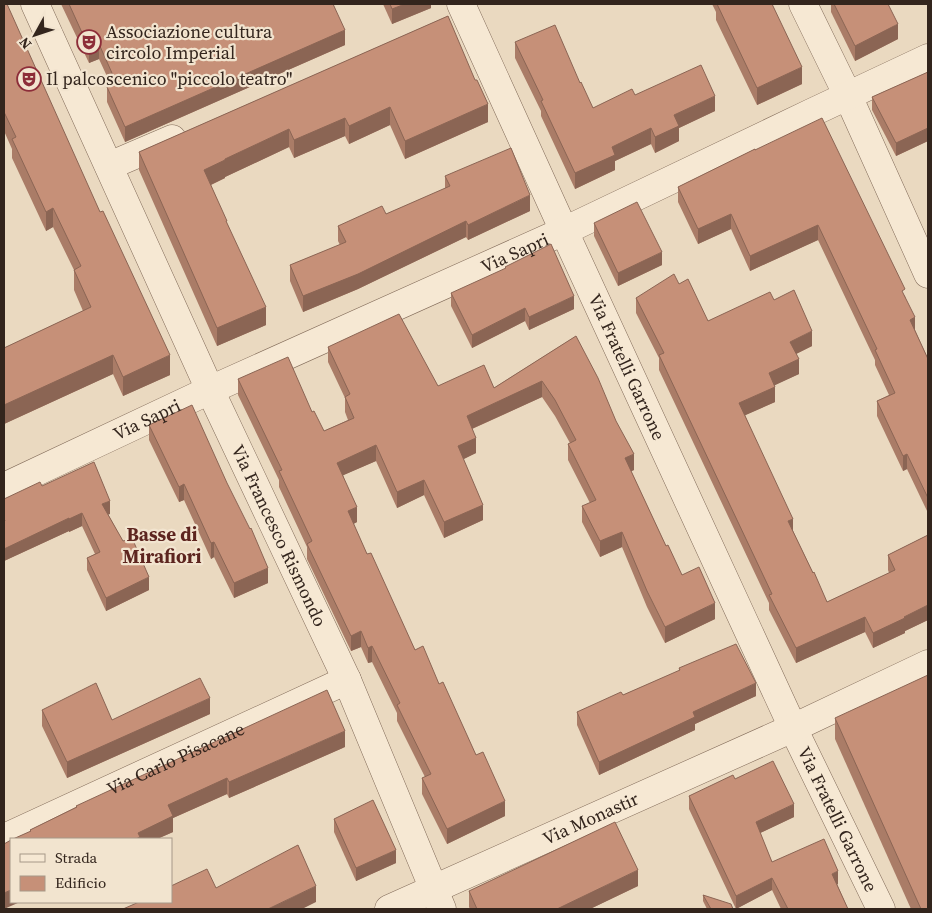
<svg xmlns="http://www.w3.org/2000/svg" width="932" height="913" font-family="'Source Serif 4',serif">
  <rect width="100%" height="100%" fill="#ead9c0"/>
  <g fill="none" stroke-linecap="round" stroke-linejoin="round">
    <g stroke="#826b59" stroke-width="29">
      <g id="minor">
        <path id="s1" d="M35,4L210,390L347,680L442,909"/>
        <path id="s2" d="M461,4L564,231L793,728L881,909"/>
        <path d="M803,4L848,96L928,274"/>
        <path d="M109,166L172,139"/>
        <path id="s3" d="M4,487L210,390L564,231L811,113L928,58"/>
        <path id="s4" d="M4,838L347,680"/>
        <path id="s5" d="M389,909L793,728L928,664"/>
      </g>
    </g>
    <use href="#minor" stroke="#f6e8d3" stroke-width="28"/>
  </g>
  <g fill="#aa7c67">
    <path d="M4,4L170,375L123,396L113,374L4,424V348L83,311L74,290V270L53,227L46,231L12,158V149L4,131Z"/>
    <path d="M61,4H333L345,45L125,142L107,102V87L111,85L99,59L89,63Z"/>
    <path d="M383,4H431V8L392,24Z"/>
    <path d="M712,4H772L802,84L757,105L716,20V12Z"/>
    <path d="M831,4H888L898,39L855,61L831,12Z"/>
    <path d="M448,16L488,122L405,159L390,125L349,144L345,136L294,158L289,147L225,177V178L211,185L227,224L266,325L217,346L139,170V152Z"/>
    <path d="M515,42L593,108L635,95L715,111L679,128V141L655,153L651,144L615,161V170L575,189L541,116V111L515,58Z"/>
    <path d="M928,72V141L896,156L872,110V97Z"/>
    <path d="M755,149L905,296L915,330L928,359V513L907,469L903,471L877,416V401L889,395L875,365V360L818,240L750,271L731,229L698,244L678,202V187Z"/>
    <path d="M445,176L530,211L468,240L466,237L358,289L303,312L290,281V265L340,245L338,241V226L386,214L445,189Z"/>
    <path d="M594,223L662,265L618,286L594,236Z"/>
    <path d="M679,284L708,321L774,300L812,346L796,354L799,374L774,385L775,402L745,415L793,531L827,602L889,573L888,570V555L928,535V620L905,631V633L873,648L865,632L796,663L769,610V603L659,370V358L636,313V298Z"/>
    <path d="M451,293L574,309L529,330L525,321L472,348L451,306Z"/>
    <path d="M576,336L634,470L631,471L666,546L682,575L715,619L665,643L647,607L622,547L600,557L582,522V506L590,503L568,460V444L570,443L555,416L542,397L472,429L476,453L463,459L483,520L444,538L424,495L397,508L376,461L343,475L357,522L353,524L367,554L415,650L439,684L476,755L505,816L447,844L422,794V778L425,777L397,721V713L372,662L368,663L361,647L351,651L307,559V547L279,487V480L238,395V379L312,412L324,431L348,420L345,412V398L328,362V347L438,386L494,388Z"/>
    <path d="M149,425L268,583L234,598L214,557L211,559L184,500L179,502L149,440Z"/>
    <path d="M42,486L110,514H108L149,590L106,611L87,570V558L95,554L82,526L69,532V531L4,561V499Z"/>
    <path d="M679,668L756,696L695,724V730L599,775L577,725V712L623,695L679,671Z"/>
    <path d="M42,710L112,720L210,714L67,778L42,726Z"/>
    <path d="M835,718L928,909H911L835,739Z"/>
    <path d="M345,747L229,798L227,794L173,818V832L157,839H13L30,832V830L76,807V806Z"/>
    <path d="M735,779L794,817L760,833L772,862L838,884H837L848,909H781L772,890L736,909L689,809V796Z"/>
    <path d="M334,819L396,863L356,881L334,832Z"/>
    <path d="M638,886L590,909H470L469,907V891Z"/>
    <path d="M703,895L733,909H707L703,901Z"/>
  </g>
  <g fill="#8b6554">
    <path d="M405,4H431V8L392,24V9Z"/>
    <path d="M898,24V39L855,61V46Z"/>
    <path d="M345,30V45L125,142V127Z"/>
    <path d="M99,44V59L89,63V48Z"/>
    <path d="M802,67V84L757,105V88Z"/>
    <path d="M715,96V111L679,128V141L655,153V137L674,115Z"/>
    <path d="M488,104V122L405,159V141Z"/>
    <path d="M390,107V125L349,144V126Z"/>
    <path d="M345,118V136L294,158V140Z"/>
    <path d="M651,128V144L615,161V170L575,189V173L612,147Z"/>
    <path d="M928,128V141L896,156V143Z"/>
    <path d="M289,129V147L225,177V178L204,188V170L225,159Z"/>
    <path d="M530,195V211L468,240V225Z"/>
    <path d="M53,208V227L46,231V212Z"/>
    <path d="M731,214V229L698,244V229Z"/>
    <path d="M466,221V237L358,289L303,312V296Z"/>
    <path d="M818,225V240L750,271V256Z"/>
    <path d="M662,252V265L618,286V273Z"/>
    <path d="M574,296V309L529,330V317Z"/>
    <path d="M266,307V325L217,346V328Z"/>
    <path d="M525,308V321L472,348V335Z"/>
    <path d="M915,317V332L910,320Z"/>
    <path d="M812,331V346L790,357V342Z"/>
    <path d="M113,355V374L4,424V405Z"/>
    <path d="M170,355V375L123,396V377Z"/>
    <path d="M799,359V374L769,388V373Z"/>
    <path d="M542,381V397L467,431V416Z"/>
    <path d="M775,387V402L739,418V403Z"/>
    <path d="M476,438V453L458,462V446Z"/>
    <path d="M376,445V461L337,478V463Z"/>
    <path d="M634,454V470L625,474V458Z"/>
    <path d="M907,454V469L903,471V456Z"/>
    <path d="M424,480V495L397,508V492Z"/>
    <path d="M184,484V500L179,502V487Z"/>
    <path d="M110,501V514L102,517V504Z"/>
    <path d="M483,505V520L444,538V522Z"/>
    <path d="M357,507V522L348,527V511Z"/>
    <path d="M82,513V526L69,532V519Z"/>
    <path d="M69,518V531L4,561V549Z"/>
    <path d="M793,519V534L788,521Z"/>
    <path d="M622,532V547L600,557V541Z"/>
    <path d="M214,542V557L211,559V543Z"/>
    <path d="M5,566V579L4,580V567Z"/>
    <path d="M268,568V583L234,598V583Z"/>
    <path d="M149,577V590L106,611V598Z"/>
    <path d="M715,603V619L665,643V627Z"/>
    <path d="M928,605V620L905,631V633L873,648V633Z"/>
    <path d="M865,617V632L796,663V648Z"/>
    <path d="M361,631V647L351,651V636Z"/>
    <path d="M372,646V662L368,663V648Z"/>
    <path d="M756,683V696L695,724V730L599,775V762L693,712Z"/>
    <path d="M210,698V714L67,778V762Z"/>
    <path d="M345,731V747L229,798V782Z"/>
    <path d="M227,778V794L173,818V832L157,839H136L138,833L168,805Z"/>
    <path d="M505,801V816L447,844V829Z"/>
    <path d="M794,804V817L756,835V822Z"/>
    <path d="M396,850V863L356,881V868Z"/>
    <path d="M638,870V886L590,909H557Z"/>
    <path d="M838,871V884L832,887V874Z"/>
    <path d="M772,878V890L736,909V896Z"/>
    <path d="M316,886V902L302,909H268Z"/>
    <path d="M11,890V902H20L4,909V893Z"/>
  </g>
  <g fill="#c69078" stroke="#8b6554">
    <path d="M4,4H7L100,212L103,211L170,355L123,377L113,355L4,405V348L91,307L74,270L81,266L53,208L46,212L12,139L16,137L4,112Z"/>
    <path d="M69,4H333L345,30L125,127L107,87L116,82L99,44L89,48Z"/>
    <path d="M390,4H405L392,9Z"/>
    <path d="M717,4H772L802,67L757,88Z"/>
    <path d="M834,4H888L898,24L855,46Z"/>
    <path d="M448,16L475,80H477L488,104L405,141L390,107L349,126L345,118L294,140L289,129L225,159V160L204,170L227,221H226L266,307L217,328L139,152Z"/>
    <path d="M555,25L580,83L581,82L593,108L632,89L635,95L701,65L715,96L674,115L679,126L655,137L651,128L612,147L615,155L575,173L541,101L543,100L515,42Z"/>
    <path d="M928,72V128L896,143L872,97Z"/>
    <path d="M822,118L905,289L902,291L915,317L910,320L928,359V498L907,454L903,456L877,401L895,393L875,350L877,349L818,225L750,256L731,214L698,229L678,187L755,149V150Z"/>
    <path d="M511,148L530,195L468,225L466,221L358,274L303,296L290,265L346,242L338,226L382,206L386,214L450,186L445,176Z"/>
    <path d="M637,202L662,252L618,273L594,223Z"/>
    <path d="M551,244L574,296L529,317L525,308L472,335L451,293L506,268L505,267Z"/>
    <path d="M674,274L679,284L688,279L708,321L770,292L774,300L794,290L812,331L790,342L799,359L769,373L775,387L739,403L793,519L788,521L813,573L814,572L827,602L895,570L888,555L928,535V605L904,617L905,618L873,633L865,617L796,648L769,595L772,594L659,355L664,353L636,298Z"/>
    <path d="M399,314L438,386L484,365L494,388L576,336L598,378L616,421L634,454L625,458L666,546L668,545L682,575L699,567L715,603L665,627L647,591L622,532L600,541L582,506L596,500L568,444L576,440L555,400L542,381L467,416L476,438L458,446L483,505L444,522L424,480L397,492L376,445L337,463L357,507L348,511L367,554L371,553L415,650L423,646L439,684L443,682L476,755L483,752L505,801L447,829L422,778L431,774L397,705L400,703L372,646L368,648L361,631L351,636L307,544L312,541L279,471L282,470L238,379L288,357L312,412L314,411L324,431L354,418L345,397L350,394L328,347Z"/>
    <path d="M192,405L227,483L250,529L251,528L268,568L234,583L214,542L211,543L184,484L179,487L149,425Z"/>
    <path d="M94,462L110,501L102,504L123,541L132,538L149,577L106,598L87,558L100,552L82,513L69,519V518L4,549V522L5,521L4,518V499L40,482L42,486Z"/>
    <path d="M736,644L756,683L693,712L695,717L599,762L577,712L621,692L623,695L680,670L679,668Z"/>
    <path d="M928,675V909H921L835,718Z"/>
    <path d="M200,678L210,698L67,762L42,710L96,683L112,720Z"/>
    <path d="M327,690L345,731L229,782L227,778L168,805L173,816L138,833L140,837L136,839H13L31,831L30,830L77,807L76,806Z"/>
    <path d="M773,761L794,804L756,822L772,862L824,839L838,871L832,874L848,909H788L772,878L736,896L689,796L733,775L735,779Z"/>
    <path d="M373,800L396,850L356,868L334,819Z"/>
    <path d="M615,822L638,870L557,909H477L469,891Z"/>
    <path d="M11,840V890L4,893V844Z"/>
    <path d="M298,845L316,886L268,909H123L139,902H171V886L207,869L216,888Z"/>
    <path d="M703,895L731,904L733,909H711Z"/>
  </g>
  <defs>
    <g id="theatre-ring" transform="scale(1.25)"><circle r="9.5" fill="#f2e4cf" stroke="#8d2d39" stroke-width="1.5"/><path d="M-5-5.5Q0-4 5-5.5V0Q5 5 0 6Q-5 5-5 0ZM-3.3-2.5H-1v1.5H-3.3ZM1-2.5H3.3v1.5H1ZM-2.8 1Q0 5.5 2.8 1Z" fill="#8d2d39"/></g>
  </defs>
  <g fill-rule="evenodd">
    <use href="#theatre-ring" x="89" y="42"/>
    <use href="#theatre-ring" x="29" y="79"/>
  </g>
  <g text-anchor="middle" stroke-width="4.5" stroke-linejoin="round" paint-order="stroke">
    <g font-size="18" fill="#33251d" stroke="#f2e4cf" text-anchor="start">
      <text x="106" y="38">Associazione cultura<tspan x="106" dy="21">circolo Imperial</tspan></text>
      <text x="46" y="85">Il palcoscenico "piccolo teatro"</text>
    </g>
    <g font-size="18" fill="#33251d" stroke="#f2e4cf">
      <text dy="6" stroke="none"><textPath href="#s3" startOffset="562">Via Sapri</textPath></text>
      <text dy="6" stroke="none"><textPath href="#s2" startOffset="399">Via Fratelli Garrone</textPath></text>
      <text dy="6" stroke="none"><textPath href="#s3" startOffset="158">Via Sapri</textPath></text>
      <text dy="6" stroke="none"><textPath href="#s1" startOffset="585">Via Francesco Rismondo</textPath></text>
      <text dy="6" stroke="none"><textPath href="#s4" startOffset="189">Via Carlo Pisacane</textPath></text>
      <text dy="6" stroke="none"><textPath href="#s5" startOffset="221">Via Monastir</textPath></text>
      <text dy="6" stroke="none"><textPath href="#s2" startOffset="898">Via Fratelli Garrone</textPath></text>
    </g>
    <g font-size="19" font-weight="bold" fill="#5d251f" stroke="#f2e4cf">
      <text x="162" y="541">Basse di<tspan x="162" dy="22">Mirafiori</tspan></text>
    </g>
  </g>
  <rect width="932" height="913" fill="none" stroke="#33251d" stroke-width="10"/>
  <rect x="10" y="838" width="162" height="65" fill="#f2e4cf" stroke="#a69888"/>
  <rect x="20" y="854" width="25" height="8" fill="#f6e8d3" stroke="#a69888"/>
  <text x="55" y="863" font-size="15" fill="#33251d">Strada</text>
  <rect x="20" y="876" width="25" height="15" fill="#c69078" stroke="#a69888"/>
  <text x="55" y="888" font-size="15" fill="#33251d">Edificio</text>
  <g transform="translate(35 35) rotate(230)" stroke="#f2e4cf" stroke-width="4" paint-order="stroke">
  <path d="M0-4L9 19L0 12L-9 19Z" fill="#33251d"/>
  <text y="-8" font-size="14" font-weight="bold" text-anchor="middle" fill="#33251d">N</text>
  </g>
</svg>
